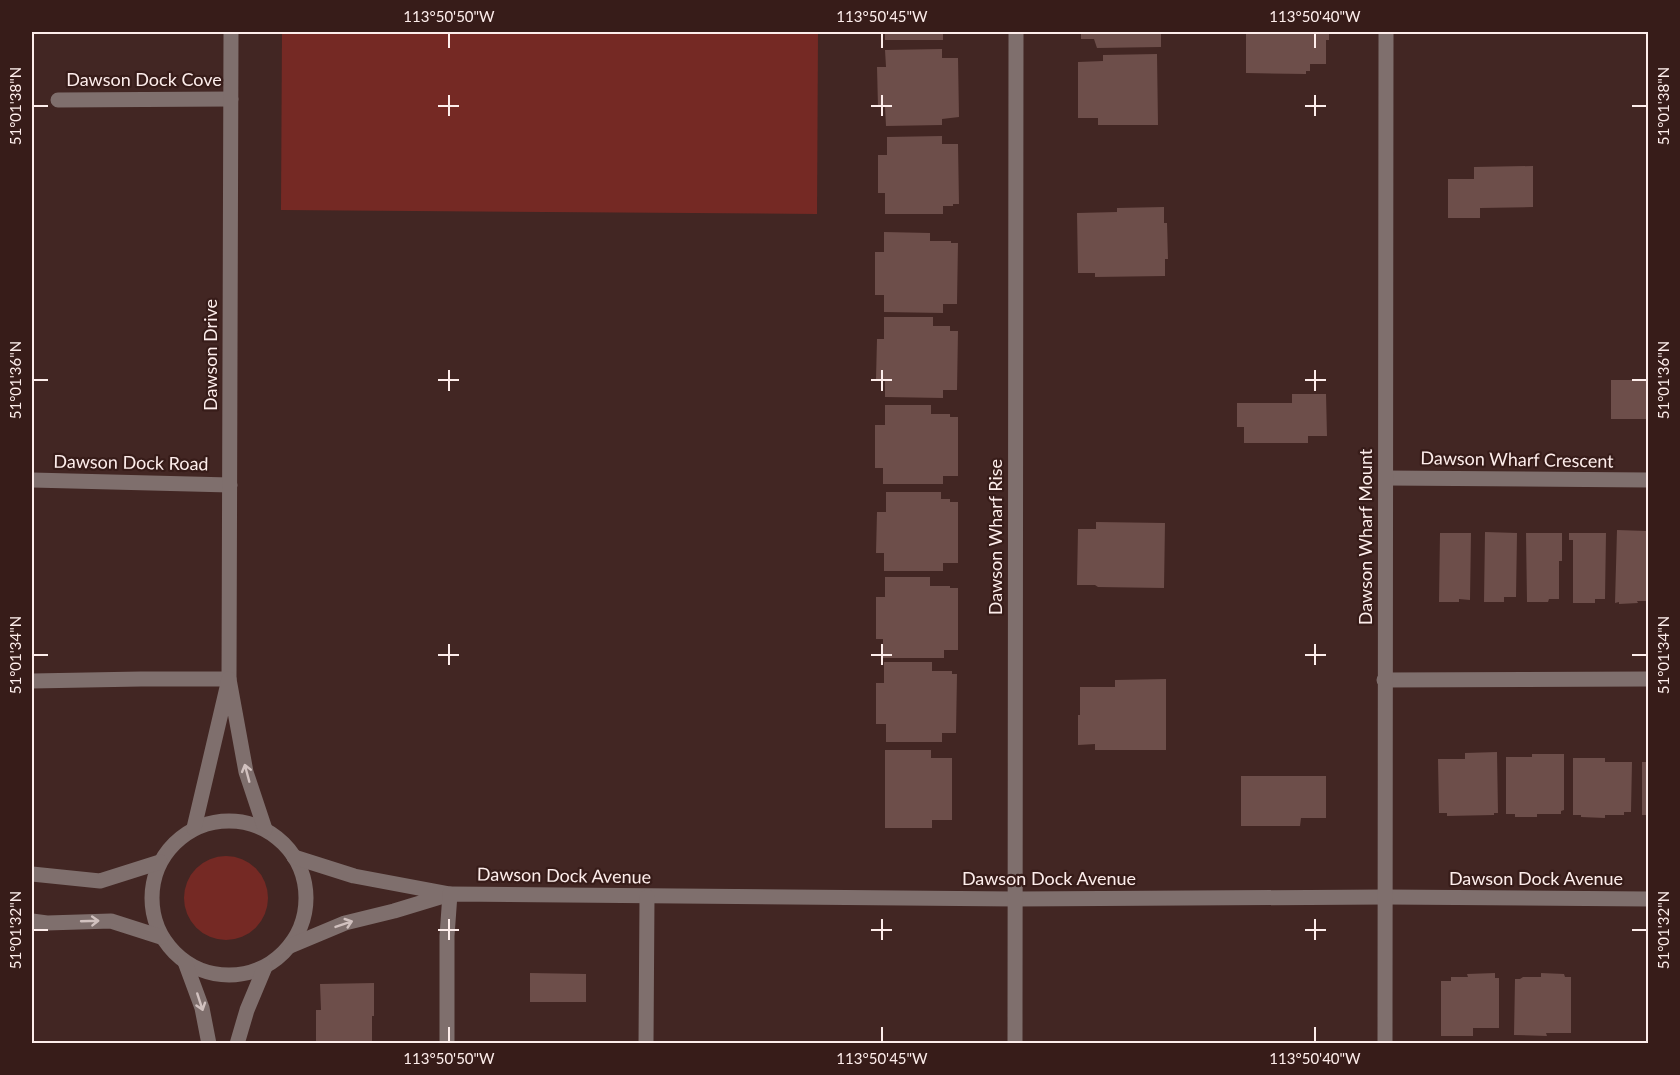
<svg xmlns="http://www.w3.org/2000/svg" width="1680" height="1075" font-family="Lato,sans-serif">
  <rect width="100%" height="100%" fill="#422623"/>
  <g fill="#752924">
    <path d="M282,32H818L817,214L281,210Z"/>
    <circle cx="226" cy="898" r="42"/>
  </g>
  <g fill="#6d4e4a">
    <rect x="885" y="32" width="58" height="8"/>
    <path d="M1081,32H1161V47L1097,48L1094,39H1081Z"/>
    <path d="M1294,32H1329V40H1326V64H1310V71H1306V74L1246,73V33Z"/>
    <path d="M942,49V58H958L959,117L942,119V125L886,126L885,107H878L877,67H886L885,50Z"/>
    <path d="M1157,54L1158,125H1098V118H1078V62L1103,61V55Z"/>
    <path d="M942,136V144H958L959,204H953V206H943V214H885V193H878V155H887V137Z"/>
    <path d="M1533,166V207L1480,208V218H1448V179H1474V167Z"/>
    <path d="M1164,207V223H1167L1168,259H1165V276L1095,277V273H1078L1077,213L1117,212V208Z"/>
    <path d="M884,232L930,233V241H951V243H958L957,304H943V313L884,312V295H875V252H884Z"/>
    <path d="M884,317H933V326H950V331H958L957,390H943V398L885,397V379H876L877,339H884Z"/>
    <rect x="1611" y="380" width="37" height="39"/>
    <path d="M1292,394H1326L1327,436H1308V443H1244V427H1237V403H1292Z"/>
    <path d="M885,405H931V414H950V417H958V476H943V484H883V468H875V425H885Z"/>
    <path d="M886,492H941V499H950V502H958V563H943V571H884V553H876L877,512H886Z"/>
    <path d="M1096,522L1165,523L1164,588L1098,587L1095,585H1077L1078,529H1096Z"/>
    <path d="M1617,530L1647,531L1648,601H1637L1638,603L1619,604V602L1615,603Z"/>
    <path d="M1485,532L1517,533L1516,597H1504V602H1484Z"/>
    <path d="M1440,533H1471L1470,600L1459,599V602H1439Z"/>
    <path d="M1526,533H1562V561H1559V599H1549L1548,602H1527Z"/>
    <path d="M1569,533H1606L1605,599H1595V603H1573V540H1569Z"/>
    <path d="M885,577H930V586H950V588H958V650H944V658H883V639H876V597H885Z"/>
    <path d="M884,662H932V671H952V674H957L956,733H942V742H886V724H876V683H884Z"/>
    <path d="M1166,679V750H1095V744L1078,745V715H1080V687H1115V680Z"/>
    <path d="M885,750H931V758H952V820H932V828H885Z"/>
    <path d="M1497,752L1498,813H1494V815L1447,816V813H1439L1438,759H1465V753Z"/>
    <path d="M1532,754H1564V810L1561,811V814H1537V817H1515V814H1506V757H1532Z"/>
    <path d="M1573,758H1605V762H1632L1631,812H1624V815H1605V818L1581,817V815H1573Z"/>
    <rect x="1642" y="762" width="6" height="53"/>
    <path d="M1241,776H1326V818H1301L1300,826H1241Z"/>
    <path d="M530,973L586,974V1002H530Z"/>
    <path d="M1495,973V978H1499V1028H1473V1036H1441V981H1451V977H1468L1467,974Z"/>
    <path d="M1541,973L1564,974L1565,977H1571V1033H1546L1547,1036L1514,1035L1515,979H1520L1523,977H1541Z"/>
    <path d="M374,983V1016H372V1043L316,1044V1010H321L320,984Z"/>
  </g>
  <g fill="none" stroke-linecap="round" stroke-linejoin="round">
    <g stroke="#7f6f6d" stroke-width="15">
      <path d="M58,100L231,99"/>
      <path d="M1386,478L1648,480"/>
      <path d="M32,480L230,485"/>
      <path d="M1384,680L1648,679"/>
      <path d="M32,681L141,679H229L231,32"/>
      <circle cx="229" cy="898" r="77"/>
      <path d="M194,828L229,679L246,772L265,829"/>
      <path d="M32,874L100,881L160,862"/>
      <path d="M32,921L47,923L111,921L161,937"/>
      <path d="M290,946L345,923L394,911L450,894L354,876L294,857"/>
      <path d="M185,962L202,1008L209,1044"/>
      <path d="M237,1044L247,1010L265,967"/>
      <path d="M447,1044V936L450,894L1015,899L1386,897L1648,899"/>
      <path d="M646,1044L647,897"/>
      <path d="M1015,1044L1016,32"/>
      <path d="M1385,1044L1386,32"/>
    </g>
  </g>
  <defs><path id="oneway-shaft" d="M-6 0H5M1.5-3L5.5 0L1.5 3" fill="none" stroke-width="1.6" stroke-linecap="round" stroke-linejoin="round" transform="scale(1.5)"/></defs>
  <g stroke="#d1c1bf">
    <use href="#oneway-shaft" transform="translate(247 773) rotate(-105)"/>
    <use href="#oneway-shaft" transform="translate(90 921) rotate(-2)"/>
    <use href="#oneway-shaft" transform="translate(344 924) rotate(-19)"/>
    <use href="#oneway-shaft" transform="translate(200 1002) rotate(72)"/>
  </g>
  <path fill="none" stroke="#fdedeb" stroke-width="2" d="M449,33V48M882,33V48M1315,33V48M449,95V116M882,95V116M1315,95V116M33,106H48M438,106H459M871,106H892M1305,106H1326M1632,106H1647M449,370V391M882,370V391M1315,370V391M33,380H48M438,380H459M871,380H892M1305,380H1326M1632,380H1647M449,644V665M882,644V665M1315,644V665M33,655H48M438,655H459M871,655H892M1305,655H1326M1632,655H1647M449,919V940M882,919V940M1315,919V940M33,930H48M438,930H459M871,930H892M1305,930H1326M1632,930H1647M449,1027V1042M882,1027V1042M1315,1027V1042"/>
  <g text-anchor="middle" stroke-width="4.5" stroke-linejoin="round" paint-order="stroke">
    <g font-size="18" fill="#fdedeb" stroke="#371c19">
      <text x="144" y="86">Dawson Dock Cove</text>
      <text transform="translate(211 355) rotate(-90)" y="6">Dawson Drive</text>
      <text transform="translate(1517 460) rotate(1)" y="6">Dawson Wharf Crescent</text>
      <text transform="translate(131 463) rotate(1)" y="6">Dawson Dock Road</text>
      <text transform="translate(996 537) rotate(-90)" y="6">Dawson Wharf Rise</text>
      <text transform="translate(1366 537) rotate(-90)" y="6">Dawson Wharf Mount</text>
      <text transform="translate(564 876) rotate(1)" y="6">Dawson Dock Avenue</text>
      <text x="1049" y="885">Dawson Dock Avenue</text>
      <text x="1536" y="885">Dawson Dock Avenue</text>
    </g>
  </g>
  <rect width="1680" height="1075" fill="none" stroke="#371c19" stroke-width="66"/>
  <rect x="33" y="33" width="1614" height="1009" fill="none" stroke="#fdedeb" stroke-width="2"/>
  <g font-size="15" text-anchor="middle" fill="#fdedeb">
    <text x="449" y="22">113°50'50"W</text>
    <text x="882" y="22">113°50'45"W</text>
    <text x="1315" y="22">113°50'40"W</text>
    <text transform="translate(16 106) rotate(-90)" y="5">51°01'38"N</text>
    <text transform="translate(1664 106) rotate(-90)" y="5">51°01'38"N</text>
    <text transform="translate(16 380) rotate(-90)" y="5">51°01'36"N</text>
    <text transform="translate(1664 380) rotate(-90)" y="5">51°01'36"N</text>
    <text transform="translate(16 655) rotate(-90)" y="5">51°01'34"N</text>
    <text transform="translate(1664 655) rotate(-90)" y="5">51°01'34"N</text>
    <text transform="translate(16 930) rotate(-90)" y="5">51°01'32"N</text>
    <text transform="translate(1664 930) rotate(-90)" y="5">51°01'32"N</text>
    <text x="449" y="1064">113°50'50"W</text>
    <text x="882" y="1064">113°50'45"W</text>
    <text x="1315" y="1064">113°50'40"W</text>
  </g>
</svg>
